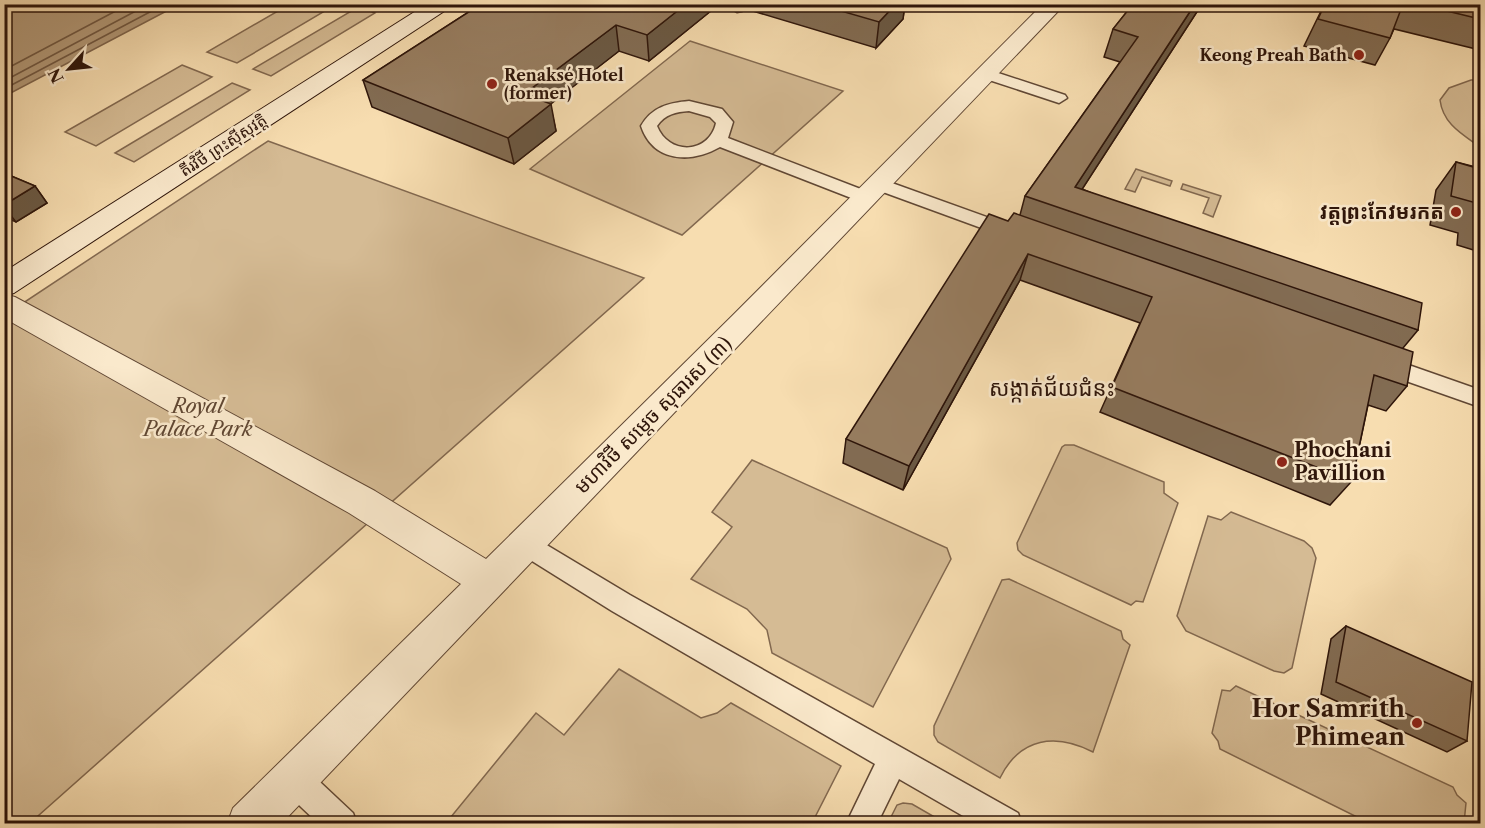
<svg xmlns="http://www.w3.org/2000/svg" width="1485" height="828" font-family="'Libre Caslon Text','Noto Sans Khmer',serif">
  <rect width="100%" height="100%" fill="#f7ddb0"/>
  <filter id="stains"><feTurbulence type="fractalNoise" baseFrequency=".00333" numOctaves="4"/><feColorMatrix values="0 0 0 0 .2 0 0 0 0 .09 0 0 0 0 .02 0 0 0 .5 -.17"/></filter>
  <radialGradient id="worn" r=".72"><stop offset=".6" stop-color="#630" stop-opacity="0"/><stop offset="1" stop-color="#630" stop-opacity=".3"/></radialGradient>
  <g fill="#d5bb94" stroke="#82684f" stroke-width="1.5">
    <path d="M290,4L335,5L237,63L207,52Z"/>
    <path d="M358,7L375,13L271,76L253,69Z"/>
    <path d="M690,41L843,91L682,235L530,169Z"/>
    <path d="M182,65L212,77L96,146L65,132Z"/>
    <path d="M1471,80H1480V147C1462,134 1443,124 1440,100L1449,88Z"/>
    <path d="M232,83L250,90L134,162L115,153Z"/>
    <path d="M268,141L644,278L30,823H5V315Z"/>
    <path d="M1136,169L1172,181L1170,186L1142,177L1135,192L1125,189Z"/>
    <path d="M1183,184L1221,196L1213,217L1203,213L1209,198L1181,189Z"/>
    <path d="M1065,445H1074L1164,482V493L1178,503L1143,602L1136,601L1131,605L1023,555L1018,550L1017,543L1062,447Z"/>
    <path d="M752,460L947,548L951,559L873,707L772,653L767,630L747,609L691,579L732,527L712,512Z"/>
    <path d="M1231,512L1304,541L1312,548L1316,558L1292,668L1284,673L1274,671L1186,631L1177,616L1208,516L1221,520Z"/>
    <path d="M1009,579L1121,631L1123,639L1130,645L1093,752C1056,733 1020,737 1000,778L938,742L934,735V726L1002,580Z"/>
    <path d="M619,669L701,718L717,713L731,703L841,766L812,823H446L536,713L564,735Z"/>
    <path d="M1236,686L1453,787L1457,795L1466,803L1464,823H1369L1220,749L1218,741L1212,733L1222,690L1230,691Z"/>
    <path d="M903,803L912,804L945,823H888L897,805Z"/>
  </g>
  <path fill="#b39978" stroke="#7e644c" stroke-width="1.5" d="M5,4H178V5L5,96Z"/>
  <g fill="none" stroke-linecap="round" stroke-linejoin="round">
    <g stroke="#705741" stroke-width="1.5">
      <path d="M4,70L129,4"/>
      <path d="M4,81L149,4"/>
      <path d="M4,89L165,4"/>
    </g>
    <g stroke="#604734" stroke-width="3">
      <g id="service">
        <path d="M732,4H748L742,11L737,12L730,8Z"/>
        <path d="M986,69L1065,95L1067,98L1059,103L980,77L978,74L980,71Z"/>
        <path d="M689,101L722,109L733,122L728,138L871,193L874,197L871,201H859L720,147C690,164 653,162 641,126C652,107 668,103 689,101ZM689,111L710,117L716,123C709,154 669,156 657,126C665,114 676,112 689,111Z"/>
        <path d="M878,178L1020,229L1022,233L1020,237L1013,239L1006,237L872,188L869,184L872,180Z"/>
        <path d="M1380,355L1480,390V407L1372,369L1369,363L1372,357Z"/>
        <path d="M525,532L630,595L1018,813L1022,824H977L899,779L877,824H846L875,764L612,611L516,551L512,543L516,535Z"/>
        <path d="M293,763L304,767L353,813L357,824H319L282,789L278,778L282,767Z"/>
      </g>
    </g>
    <g stroke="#604734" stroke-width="2">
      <path id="minor" d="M1043,4H1065L281,824H227L233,808L461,584L349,513L4,318V294L15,297L375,491L486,559L732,316Z"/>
    </g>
    <g stroke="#2e150a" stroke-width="2">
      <path id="secondary" d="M427,4H452L449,8L14,293L4,296V272Z"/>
    </g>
    <use href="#service" fill="#fae9cc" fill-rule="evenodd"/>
    <use href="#minor" fill="#fae9cc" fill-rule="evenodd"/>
    <use href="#secondary" fill="#fae9cc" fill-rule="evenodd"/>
  </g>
  <g fill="#826c53" stroke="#2e150a" stroke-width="1.5">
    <path d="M481,4H727L722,8L717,6L649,61L619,51L550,104L556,131L514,164L372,107L363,80Z"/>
    <path d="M746,4H905L903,19L876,48L746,9Z"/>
    <path d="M1133,4H1202L1082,189L1418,330L1403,348L1407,386L1386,411L1368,405L1352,481L1330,505L1100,412L1140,323L1020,280L903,490L843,463L846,439L1008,221L1020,215L1025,196L1120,62L1104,57L1113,29Z"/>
    <path d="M1297,4H1480V50L1394,29L1390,38L1375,65L1304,46L1321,11Z"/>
    <path d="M1456,162L1480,168V252L1457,245L1458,233L1430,225L1436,190Z"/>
    <path d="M4,173L35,186L47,203L16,222L4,217Z"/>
    <path d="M1346,626L1467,741L1447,752L1321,694L1331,639Z"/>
  </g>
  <g fill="#6a5843" stroke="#2e150a" stroke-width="1.5">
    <path d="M686,4H717V6L649,61L647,35Z"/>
    <path d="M896,4H905L903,19L876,48L879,22Z"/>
    <path d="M1195,4H1202L1068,211L1075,187Z"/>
    <path d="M616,25L619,51L529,121L524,94Z"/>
    <path d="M551,104L556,131L514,164L508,138Z"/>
    <path d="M35,186L47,203L16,222L4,207V205Z"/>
    <path d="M1028,254L1020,280L903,490L909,466Z"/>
  </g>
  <g fill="#977d60" stroke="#2e150a" stroke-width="1.5">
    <path d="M481,4H686L647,35L616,25L524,94L551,104L508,138L363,80Z"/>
    <path d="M817,4H896L879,22Z"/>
    <path d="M1133,4H1195L1075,187L1422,303L1418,330L1025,196L1138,37L1113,29Z"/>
    <path d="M1325,4H1403L1390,38L1318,19Z"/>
    <path d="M1418,4H1480V19Z"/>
    <path d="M1456,162L1480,169V217L1479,216L1480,204L1451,196Z"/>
    <path d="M4,173L35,186L4,205Z"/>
    <path d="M1014,213L1413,352L1407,386L1374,375L1352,481L1112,387L1152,297L1028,254L909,466L846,439L989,214L1008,221Z"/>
    <path d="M1346,626L1472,682L1467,741L1336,682Z"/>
  </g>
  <g fill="#8f2418" stroke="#fae9cc" stroke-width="2">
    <circle cx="1359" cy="55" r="6"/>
    <circle cx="492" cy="84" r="6"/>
    <circle cx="1456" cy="212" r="6"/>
    <circle cx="1282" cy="462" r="6"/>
    <circle cx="1417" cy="723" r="6"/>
  </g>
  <g text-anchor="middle" stroke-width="5" stroke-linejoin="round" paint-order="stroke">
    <g font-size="16" font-weight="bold" fill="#2e150a" stroke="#fae9cc" text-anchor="end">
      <text x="1347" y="61">Keong Preah Bath</text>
      <text x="504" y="81" text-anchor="start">Renaksé Hotel<tspan x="504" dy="18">(former)</tspan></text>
    </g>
    <g font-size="16" fill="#2e150a" stroke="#fae9cc">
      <text transform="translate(223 145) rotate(-33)" y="6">តីរវិថី ព្រះស៊ីសុវត្តិ</text>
    </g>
    <g font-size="20" font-weight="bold" fill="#2e150a" stroke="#fae9cc" text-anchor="end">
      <text x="1444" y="219">វត្តព្រះកែវមរកត</text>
      <text x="1294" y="457" text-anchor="start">Phochani<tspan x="1294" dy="23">Pavillion</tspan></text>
    </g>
    <g font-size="20" font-style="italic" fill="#604733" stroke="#fae9cc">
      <text x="198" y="413">Royal<tspan x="198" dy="23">Palace Park</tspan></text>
    </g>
    <g font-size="20" fill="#2e150a" stroke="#fae9cc">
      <text transform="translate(653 415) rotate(-45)" y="7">មហាវិថី សម្តេច សុធារស (៣)</text>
    </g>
    <g font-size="22" fill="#2e150a" stroke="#fae9cc">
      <text x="1052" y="396">សង្កាត់ជ័យជំនះ</text>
    </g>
    <g font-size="24" font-weight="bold" fill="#2e150a" stroke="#fae9cc" text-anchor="end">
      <text x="1405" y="717">Hor Samrith<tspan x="1405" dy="28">Phimean</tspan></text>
    </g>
  </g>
  <rect width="1485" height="828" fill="none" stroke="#f7ddb0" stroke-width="24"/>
  <rect x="6" y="6" width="1473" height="816" fill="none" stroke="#2e150a" stroke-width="3"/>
  <rect x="12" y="12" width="1461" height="804" fill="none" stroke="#2e150a" stroke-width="1.5"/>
  <g transform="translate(69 69) rotate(243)" stroke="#fae9cc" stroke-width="4.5" paint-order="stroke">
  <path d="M0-4.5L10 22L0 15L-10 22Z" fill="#2e150a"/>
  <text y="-9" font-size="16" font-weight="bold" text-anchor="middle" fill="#2e150a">N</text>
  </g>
  <rect width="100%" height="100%" filter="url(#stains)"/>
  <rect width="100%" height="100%" fill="url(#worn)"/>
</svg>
